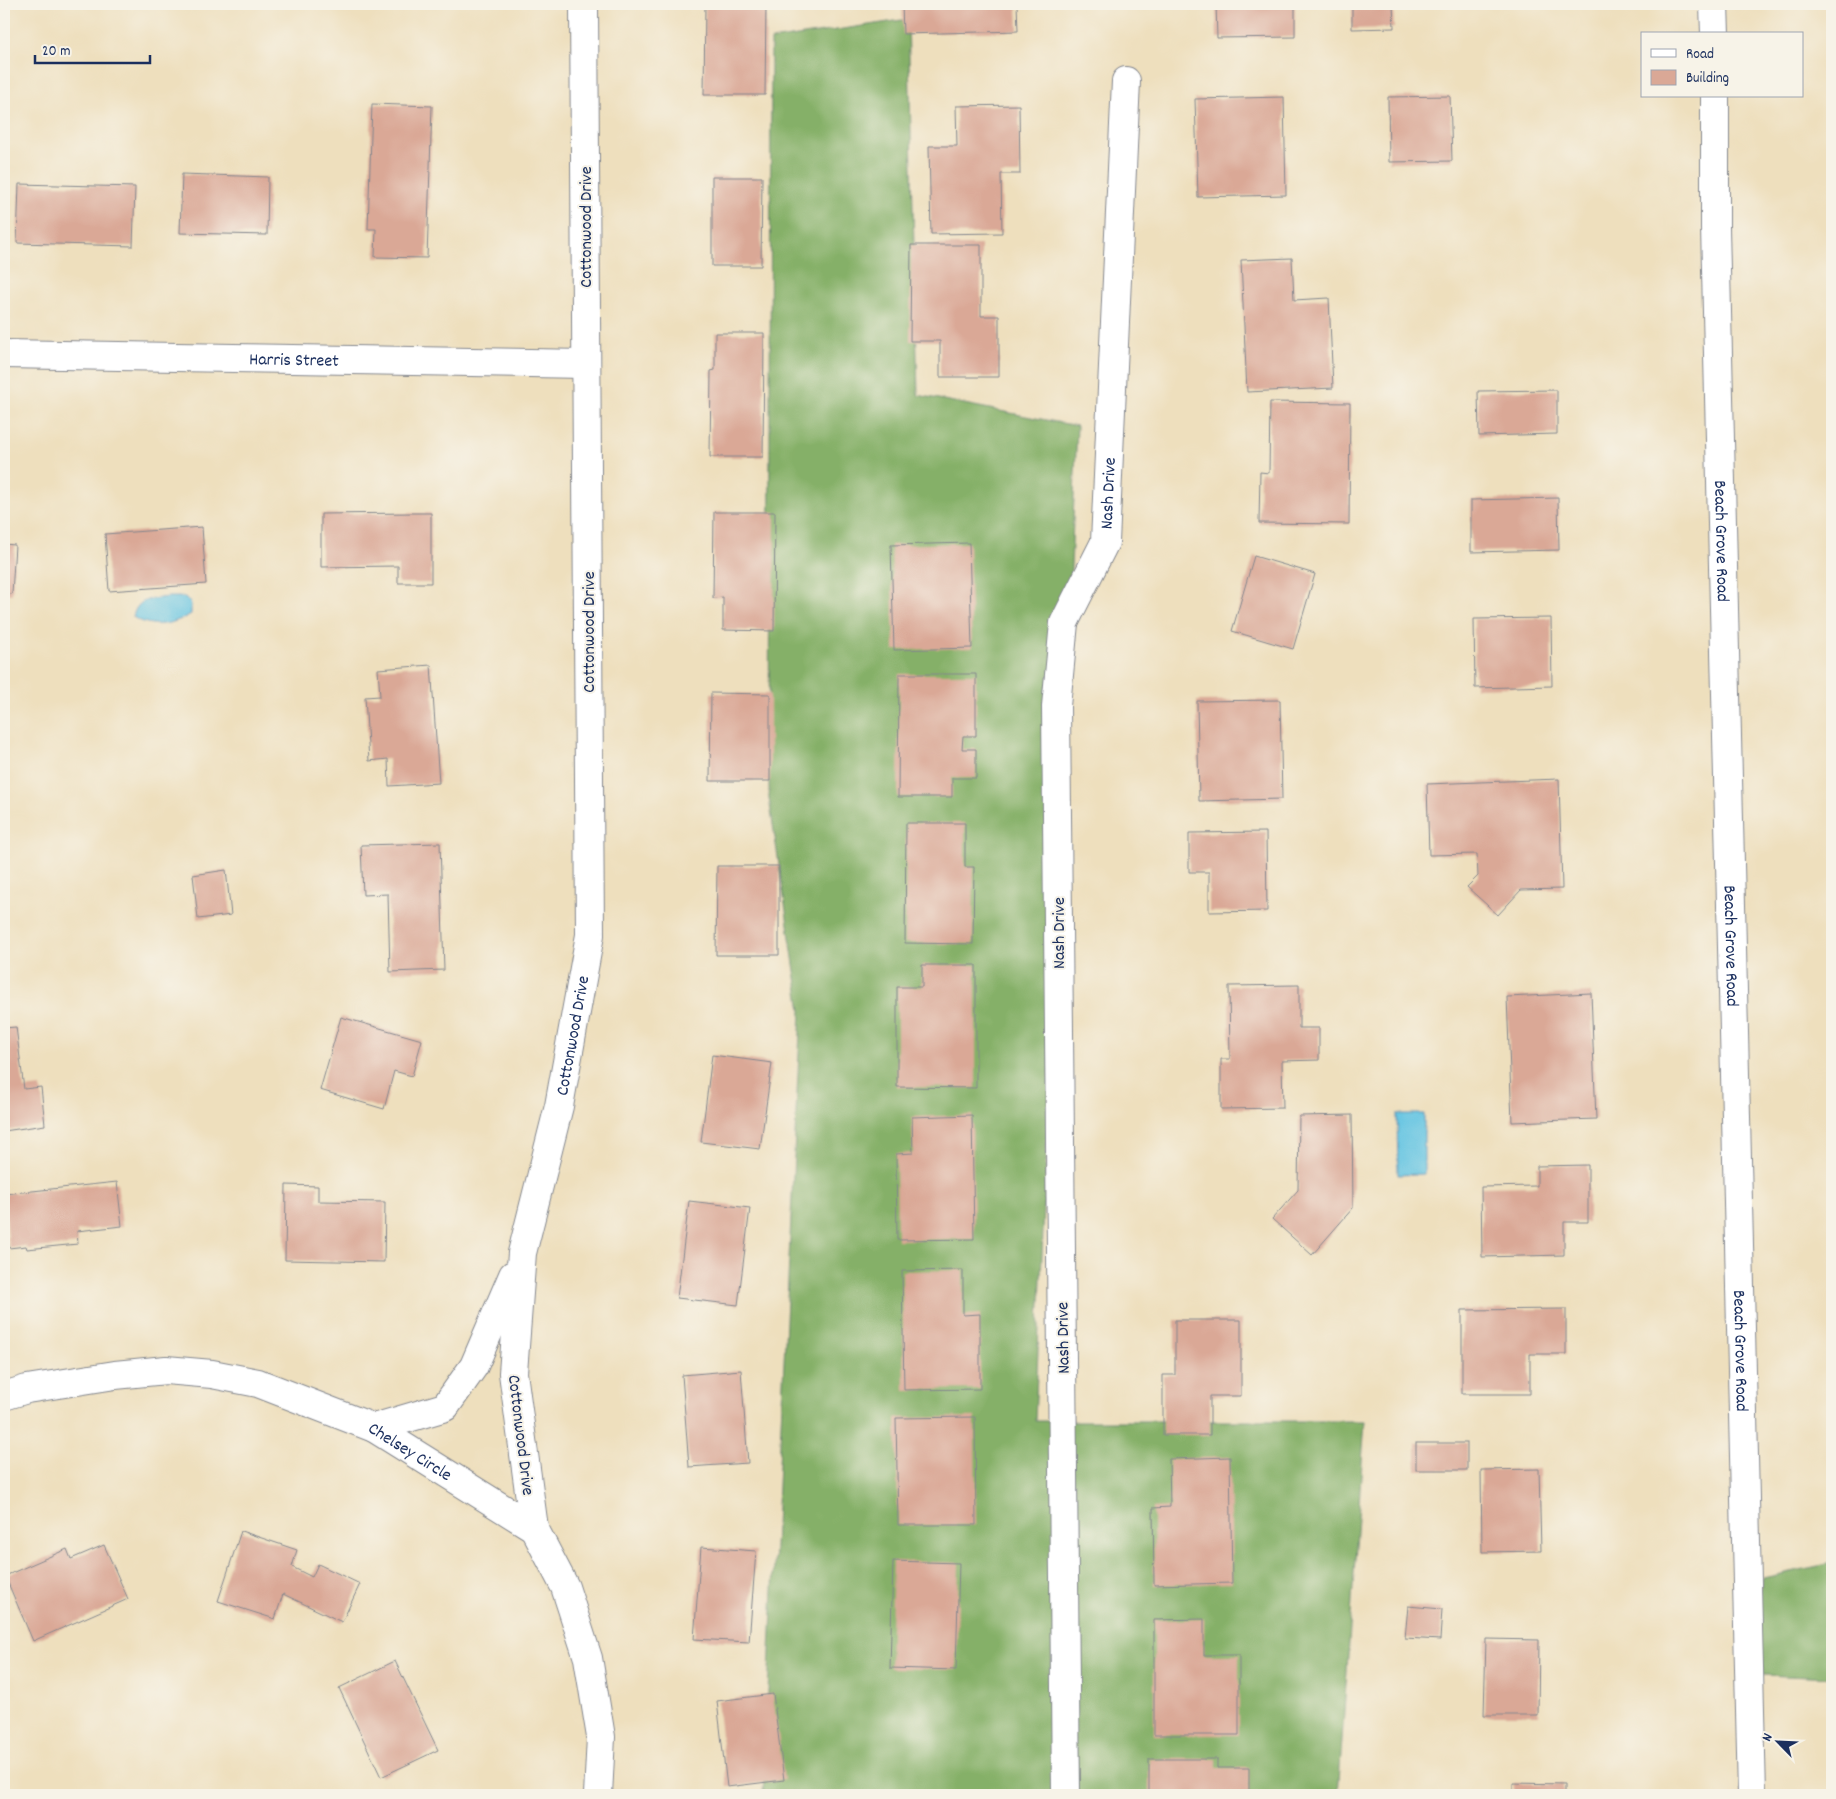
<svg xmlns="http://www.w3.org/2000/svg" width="1836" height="1799" font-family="Dekko,sans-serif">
  <rect width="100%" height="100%" fill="#f7f3e8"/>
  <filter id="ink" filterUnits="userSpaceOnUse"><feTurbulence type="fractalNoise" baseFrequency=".02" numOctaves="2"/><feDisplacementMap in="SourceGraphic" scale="10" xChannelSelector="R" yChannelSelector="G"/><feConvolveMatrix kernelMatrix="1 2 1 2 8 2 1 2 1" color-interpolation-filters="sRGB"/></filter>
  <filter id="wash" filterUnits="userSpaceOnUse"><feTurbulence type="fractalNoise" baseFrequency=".0096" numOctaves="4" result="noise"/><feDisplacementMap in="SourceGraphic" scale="20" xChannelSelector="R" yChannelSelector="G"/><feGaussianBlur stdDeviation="1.12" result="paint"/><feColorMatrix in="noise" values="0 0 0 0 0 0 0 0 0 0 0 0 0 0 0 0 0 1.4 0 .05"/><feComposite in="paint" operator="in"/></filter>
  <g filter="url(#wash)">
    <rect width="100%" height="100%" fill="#eedfbd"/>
    <g fill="#85b068" stroke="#507063">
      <path d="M908,19L918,395L1077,426L1035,1421H1365L1338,1795H763L801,1011L769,798L771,40Z"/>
      <path d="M1832,1563V1678L1740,1674L1763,1578Z"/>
    </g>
    <g fill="#64c4e2" stroke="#407aa0">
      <path d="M169,597H185L191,604V614C172,625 152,629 133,617C137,598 151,599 169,597Z"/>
      <path d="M1397,1114H1424V1174L1398,1175Z"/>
    </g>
    <g id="blocks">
      <g fill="#daa896">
        <path d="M705,4H766L765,95H704Z"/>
        <path d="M902,4H1017L1018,31L903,34Z"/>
        <path d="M1216,4H1295V37L1217,38Z"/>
        <path d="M1352,4H1393L1394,28L1352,29Z"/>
        <path d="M1450,96L1452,161L1389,162L1388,97Z"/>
        <path d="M1284,97L1286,195L1198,197L1195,99Z"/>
        <path d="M372,104L432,106L427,258L375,257L376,229H368Z"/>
        <path d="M1019,105L1020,174H1001L1002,233L931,234L929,146H957L956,106Z"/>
        <path d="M182,174L268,177L267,235L180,233Z"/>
        <path d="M712,177H762L761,266H712Z"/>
        <path d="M19,184L135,187L133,246L17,243Z"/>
        <path d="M911,245H981V316H999V377H940V341H910Z"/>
        <path d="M1292,258L1294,300L1329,298L1333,388L1247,392L1241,260Z"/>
        <path d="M715,333H764L763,457H710L711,371L715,370Z"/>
        <path d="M1557,390V434L1479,436L1478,391Z"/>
        <path d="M1270,402L1350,403L1349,524L1259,523L1260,472L1269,473Z"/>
        <path d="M1558,498L1559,550L1471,552V500Z"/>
        <path d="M714,512H775L774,631L723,630V597L713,598Z"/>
        <path d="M413,513H431V583H398V566L321,567V514Z"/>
        <path d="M202,527L206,584L109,591L105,534Z"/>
        <path d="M969,543L972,648L894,650L891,545Z"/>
        <path d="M4,544L15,545L12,594L4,593Z"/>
        <path d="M1254,556L1315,574L1293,649L1232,631Z"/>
        <path d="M1551,618L1552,686L1475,688L1474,619Z"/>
        <path d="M431,665L439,783L389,786L388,759L369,761L365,697L380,696L378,669Z"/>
        <path d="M899,674H976V736H963L962,749H976V778H952V797H898Z"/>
        <path d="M711,693L770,694V781H710Z"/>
        <path d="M1280,700L1282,799L1199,801L1197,701Z"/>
        <path d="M1559,779L1562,889L1521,890L1498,915L1467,887L1478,876L1477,854L1429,855L1427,784Z"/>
        <path d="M906,823H965V867H974L973,944L905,943Z"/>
        <path d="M1266,832L1267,911L1209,912V872H1189V833Z"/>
        <path d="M440,843L444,970L390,972L388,894L363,895L361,845Z"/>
        <path d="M717,866H779V955H716Z"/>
        <path d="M226,870L231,915L198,919L193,875Z"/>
        <path d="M922,965H976V1088L897,1087V987H922Z"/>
        <path d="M1299,985V1028H1319V1060L1282,1061L1283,1108L1221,1109V1059H1230L1229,986Z"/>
        <path d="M1591,993L1596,1119L1512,1122L1507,997Z"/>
        <path d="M341,1017L422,1040L412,1076L394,1071L384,1109L320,1090Z"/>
        <path d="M16,1027L24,1089L41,1087L45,1125L4,1131V1028Z"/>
        <path d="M712,1055L772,1063L760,1149L701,1142Z"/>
        <path d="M972,1115L974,1239L897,1240L896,1154L913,1153L912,1117Z"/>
        <path d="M1352,1115L1353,1208L1312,1255L1272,1219L1298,1190L1299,1116Z"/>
        <path d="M1588,1165V1222H1564V1255L1482,1257L1481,1187L1537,1186V1166Z"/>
        <path d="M117,1182L122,1226L77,1231L78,1244L27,1249L26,1246L9,1248L4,1194Z"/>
        <path d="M286,1185L318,1186V1201L385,1202L384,1262L285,1260Z"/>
        <path d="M689,1201L750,1208L738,1305L677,1298Z"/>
        <path d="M963,1270V1315L980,1314V1389L904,1390L902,1271Z"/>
        <path d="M1566,1309V1354H1530V1394H1462V1310Z"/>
        <path d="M1175,1320H1241V1396H1210V1435H1163V1375H1175Z"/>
        <path d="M741,1370L748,1463L689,1467L682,1375Z"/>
        <path d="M975,1417L976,1525H898L896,1418Z"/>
        <rect x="1416" y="1443" width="51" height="27"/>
        <path d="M1230,1457L1232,1583L1154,1585L1153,1508L1170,1507L1169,1459Z"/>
        <path d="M1539,1469L1541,1551L1482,1552L1481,1470Z"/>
        <path d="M241,1531L297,1550L292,1567L312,1577L318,1564L360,1584L342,1622L283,1594L275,1619L218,1601Z"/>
        <path d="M104,1545L128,1599L33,1641L5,1576L67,1549L71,1559Z"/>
        <path d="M701,1547L756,1551L749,1642L694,1639Z"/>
        <path d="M893,1561L959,1563L956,1670L890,1668Z"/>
        <path d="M1408,1606L1442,1609L1440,1640L1405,1638Z"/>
        <path d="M1204,1619V1655H1239V1735H1154V1620Z"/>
        <path d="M1486,1639L1539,1640L1538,1715H1484Z"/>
        <path d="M395,1661L438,1750L381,1777L339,1688Z"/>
        <path d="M773,1694L784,1780L727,1787L717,1701Z"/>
        <path d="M1149,1759H1217V1768H1249V1795H1149Z"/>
        <path d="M1513,1783L1564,1784V1795H1513Z"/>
      </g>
    </g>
  </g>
  <g filter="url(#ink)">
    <use href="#blocks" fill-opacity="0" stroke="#84878e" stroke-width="1"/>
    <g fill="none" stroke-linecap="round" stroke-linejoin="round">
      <g stroke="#84878e" stroke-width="30">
        <g id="minor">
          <path d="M1714,4L1715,34"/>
          <path id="s1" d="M1715,96V227L1752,1795"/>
          <path id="s2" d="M4,354L585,364"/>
          <path id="s3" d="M4,1396L27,1389L115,1375L166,1370L212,1374L258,1383L374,1428L534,1528L565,1587L588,1658L601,1737L598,1795"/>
          <path d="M374,1428L445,1407L474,1366L513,1275"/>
          <path id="s4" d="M534,1528L513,1373L522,1253L559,1106L590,935L584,4"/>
          <path id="s5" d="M1066,1795L1056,706L1064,623L1105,542L1126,81"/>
        </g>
      </g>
      <use href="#minor" stroke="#fff" stroke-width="28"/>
    </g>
  </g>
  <g text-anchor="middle" stroke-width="4" stroke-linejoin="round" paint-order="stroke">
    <g font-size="18" fill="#1b2f5e" stroke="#f7f3e8">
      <text transform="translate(585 227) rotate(-90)" y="6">Cottonwood Drive</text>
      <text dy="6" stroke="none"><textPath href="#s2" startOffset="290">Harris Street</textPath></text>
      <text dy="6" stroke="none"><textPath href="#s5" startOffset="1312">Nash Drive</textPath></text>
      <text dy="6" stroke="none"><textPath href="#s1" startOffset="445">Beach Grove Road</textPath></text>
      <text transform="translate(588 632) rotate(-90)" y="6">Cottonwood Drive</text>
      <text transform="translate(1058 933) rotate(-90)" y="6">Nash Drive</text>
      <text dy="6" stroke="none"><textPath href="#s1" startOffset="850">Beach Grove Road</textPath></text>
      <text dy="6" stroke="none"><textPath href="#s4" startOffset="500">Cottonwood Drive</textPath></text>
      <text transform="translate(1062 1338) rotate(-91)" y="6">Nash Drive</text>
      <text dy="6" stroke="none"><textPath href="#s1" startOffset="1255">Beach Grove Road</textPath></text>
      <text transform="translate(522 1435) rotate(83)" y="6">Cottonwood Drive</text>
      <text dy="6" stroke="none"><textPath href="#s3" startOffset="425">Chelsey Circle</textPath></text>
    </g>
  </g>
  <rect width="1836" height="1799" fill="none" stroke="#f7f3e8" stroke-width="20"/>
  <rect x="1641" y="32" width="162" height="65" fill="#f7f3e8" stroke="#9fa5b1"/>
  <rect x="1651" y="49" width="25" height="8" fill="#ffffff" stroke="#9fa5b1"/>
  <text x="1686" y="58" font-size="15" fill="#1b2f5e">Road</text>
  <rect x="1651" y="70" width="25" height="15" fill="#daa896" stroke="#9fa5b1"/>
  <text x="1686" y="82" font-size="15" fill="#1b2f5e">Building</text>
  <g transform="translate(1778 1742) rotate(294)" stroke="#f7f3e8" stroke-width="4" paint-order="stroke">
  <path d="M0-4L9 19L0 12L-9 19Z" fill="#1b2f5e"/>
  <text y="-8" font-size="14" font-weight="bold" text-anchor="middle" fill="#1b2f5e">N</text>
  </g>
  <path d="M35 55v8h115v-8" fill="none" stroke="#1b2f5e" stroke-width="2.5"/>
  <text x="42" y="55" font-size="15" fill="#1b2f5e" stroke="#f7f3e8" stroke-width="4" paint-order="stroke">20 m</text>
</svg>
